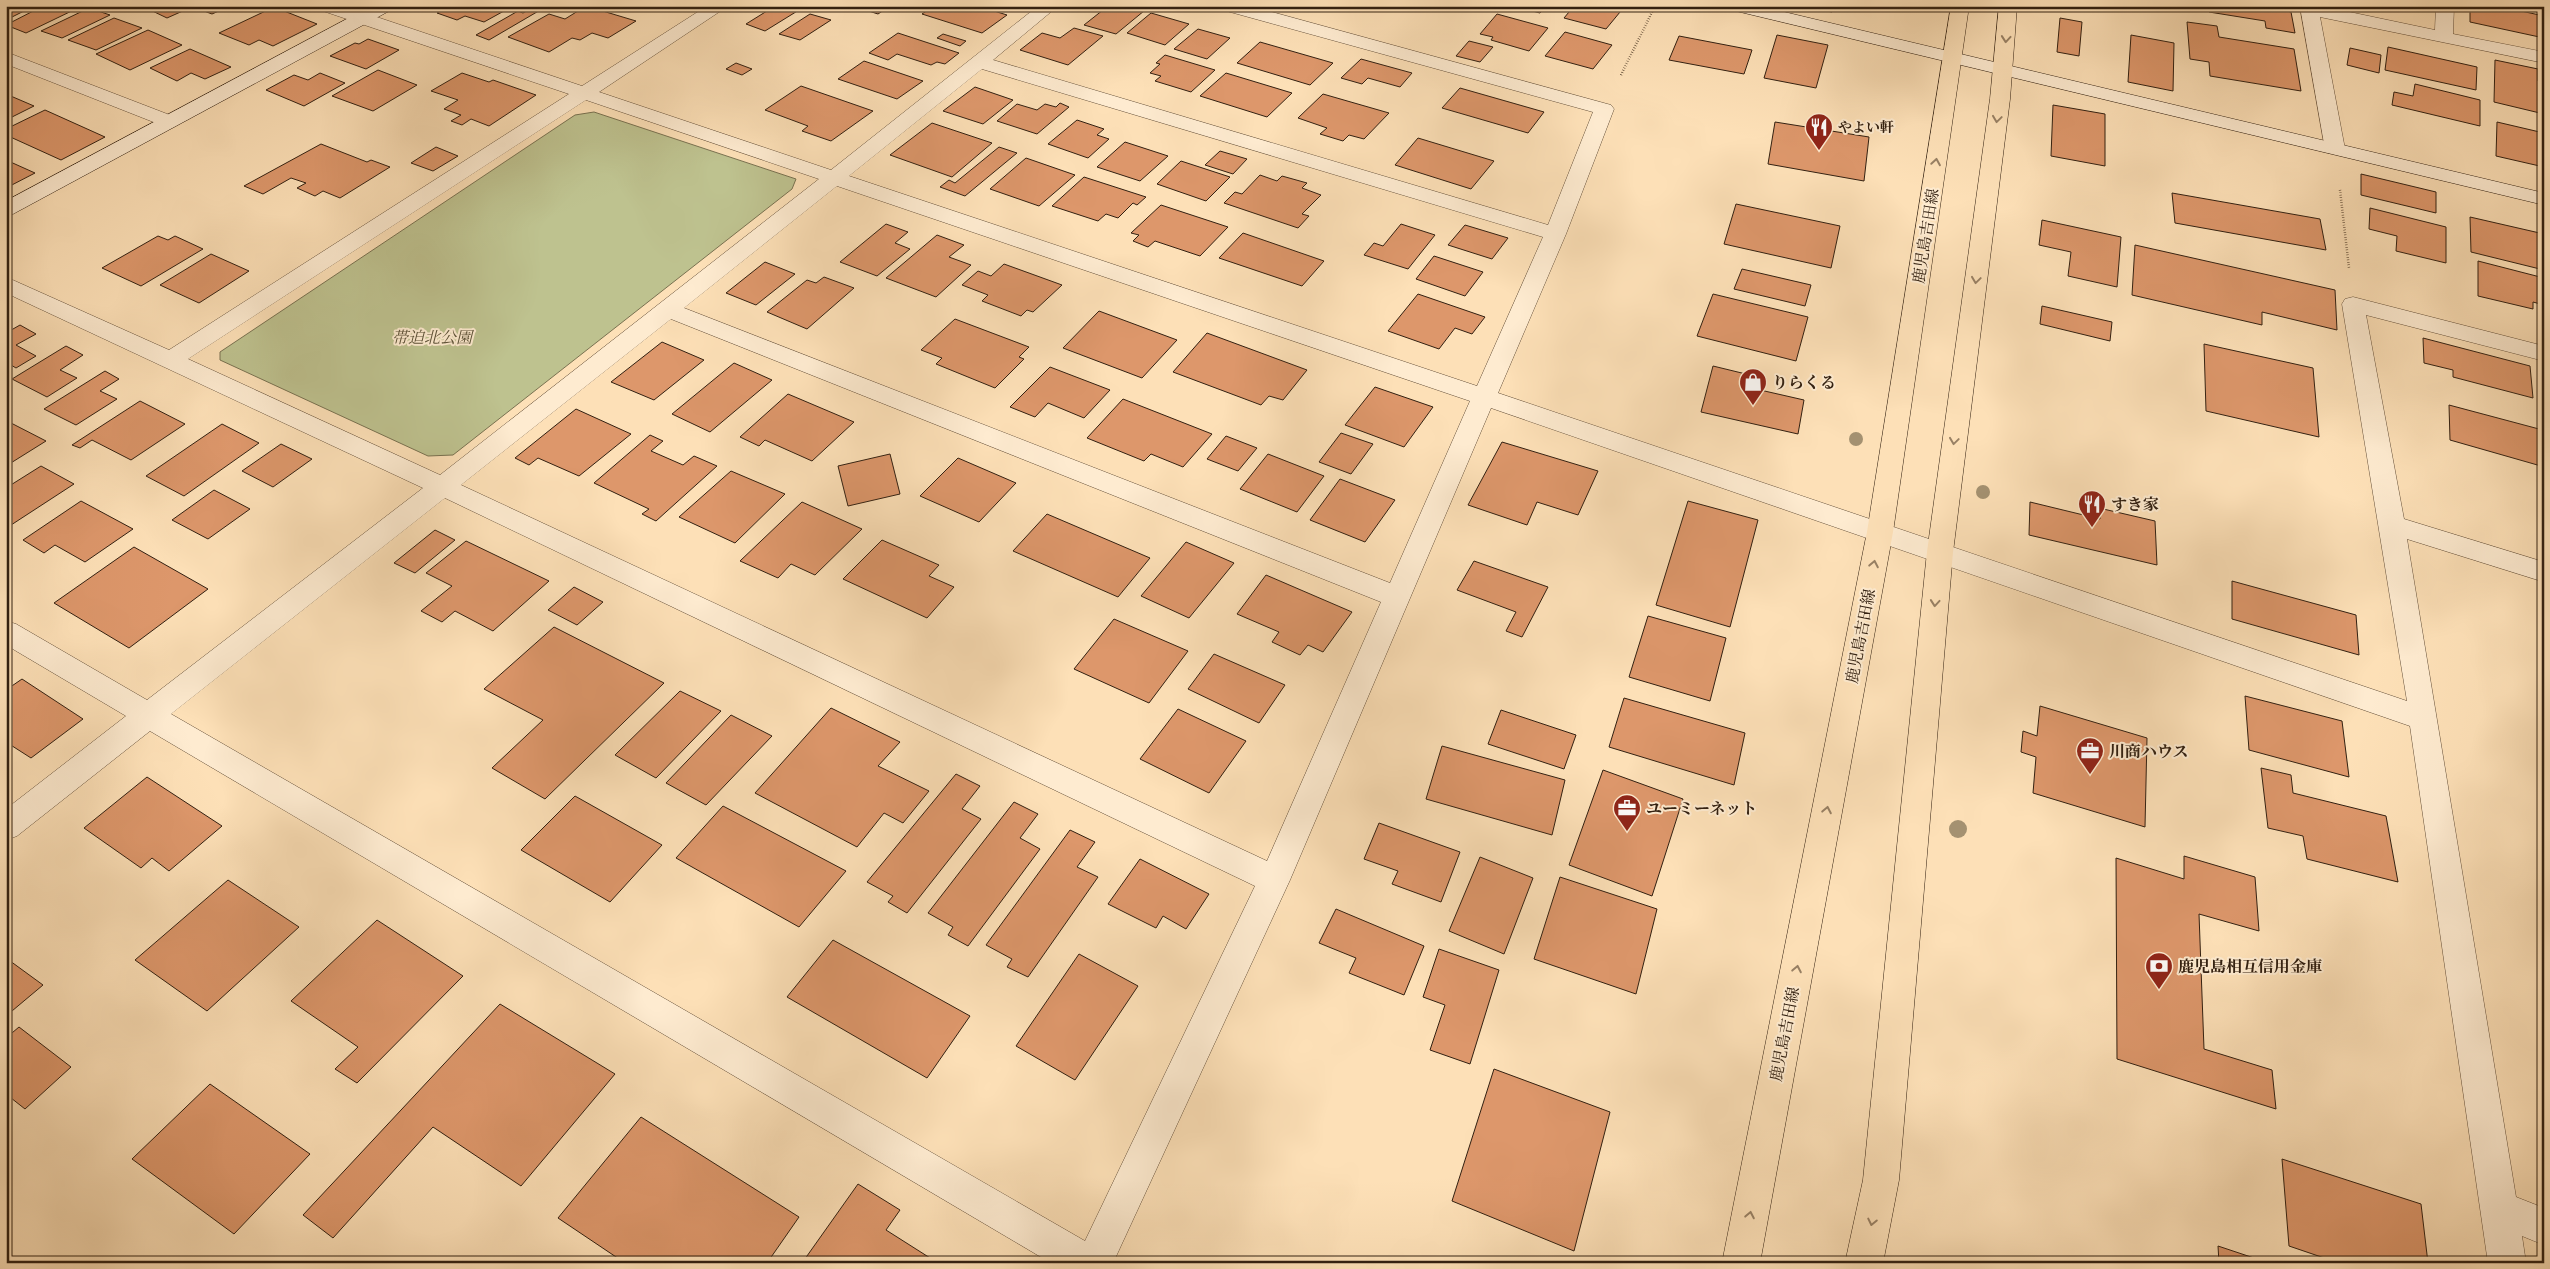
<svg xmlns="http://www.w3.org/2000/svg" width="2550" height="1269" font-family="Cardo,'Noto Serif JP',serif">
  <rect width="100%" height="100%" fill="#fde0b7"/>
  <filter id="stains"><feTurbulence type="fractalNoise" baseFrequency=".004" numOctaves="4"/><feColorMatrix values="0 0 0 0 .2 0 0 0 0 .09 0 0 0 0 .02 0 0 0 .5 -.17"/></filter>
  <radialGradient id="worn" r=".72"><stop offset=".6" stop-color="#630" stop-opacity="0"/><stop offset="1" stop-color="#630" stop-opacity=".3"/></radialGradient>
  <path fill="#bec28f" stroke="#787150" d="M594,112L796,179L792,189L453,455L428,456L220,360V352L575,115Z"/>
  <g fill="#dd976b" stroke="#322011">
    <path d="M6,6H34L12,17L6,14Z"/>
    <path d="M43,6H82L26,33L6,25Z"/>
    <path d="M142,6H194L167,18Z"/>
    <path d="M213,6H230L212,14L204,11Z"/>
    <path d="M449,6H513L484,22L465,16L457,20L437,13Z"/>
    <path d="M586,6L636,21L608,38L592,33L580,40L572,38L549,52L508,37L549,14L565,19Z"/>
    <path d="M775,6H788L799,10L765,31L746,24Z"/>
    <path d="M853,6H890L878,14Z"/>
    <path d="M934,6H978L1007,15L982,33L922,14Z"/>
    <path d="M1108,6H1150L1116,34L1084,25Z"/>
    <path d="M1513,6H1546L1540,13Z"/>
    <path d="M1574,6H1625L1606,29L1564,18Z"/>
    <path d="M1798,6H1844V10L1833,8L1832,12Z"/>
    <path d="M2208,6H2263L2291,12L2295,33L2266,28L2265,21L2209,12Z"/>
    <path d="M2470,6H2498L2544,16V38L2470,22Z"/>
    <path d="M274,7L317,24L273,46L259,40L249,45L219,33Z"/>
    <path d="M534,7L542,9L489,40L476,35L518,11L523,13Z"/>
    <path d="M89,8L110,15L62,38L41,31Z"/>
    <path d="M1151,13L1189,24L1165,45L1127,33Z"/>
    <path d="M810,14L831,20L800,40L779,34Z"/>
    <path d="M1497,14L1548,28L1529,51L1491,40L1493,37L1480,34Z"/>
    <path d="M114,18L142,28L96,50L68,40Z"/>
    <path d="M2060,18L2082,22L2079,56L2057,52Z"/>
    <path d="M2187,22L2217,26L2219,37L2294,49L2301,91L2210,76L2209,62L2190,59Z"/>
    <path d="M1074,28L1103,36L1068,65L1020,50L1042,33L1060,38Z"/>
    <path d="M1198,29L1230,38L1207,59L1174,49Z"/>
    <path d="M148,30L182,45L130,70L96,54Z"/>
    <path d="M1565,32L1612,45L1593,69L1545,56Z"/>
    <path d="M898,33L959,53L945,64L937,62L931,65L897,54L888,60L869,53Z"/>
    <path d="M943,34L966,41L960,46L937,38Z"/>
    <path d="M1777,35L1828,45L1816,88L1764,78Z"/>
    <path d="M2131,35L2174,43L2173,91L2128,82Z"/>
    <path d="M1679,36L1752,50L1744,74L1669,60Z"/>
    <path d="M368,39L399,50L366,69L330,56L355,43L359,44Z"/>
    <path d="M1469,41L1493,47L1480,62L1456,56Z"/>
    <path d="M1260,42L1333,63L1310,85L1237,63Z"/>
    <path d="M2388,47L2477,67L2476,90L2385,70Z"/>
    <path d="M2350,48L2381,55L2379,73L2347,65Z"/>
    <path d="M190,49L231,67L205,79L191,73L177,81L150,68Z"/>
    <path d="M1165,55L1215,70L1191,92L1155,81L1161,76L1150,73L1160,64L1156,63Z"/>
    <path d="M1361,59L1412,73L1400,87L1368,78L1362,84L1341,78Z"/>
    <path d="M2495,60L2538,69V81L2544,82V114L2494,102Z"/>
    <path d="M864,61L923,81L897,99L838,79Z"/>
    <path d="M736,63L752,69L742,75L726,69Z"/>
    <path d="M378,70L417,85L373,111L332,96Z"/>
    <path d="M320,73L345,83L304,106L266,90L294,75L308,80Z"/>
    <path d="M462,73L489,82L493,80L536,95L489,126L471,119L462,125L451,121L461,115L444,109L458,100L431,91Z"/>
    <path d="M1226,73L1292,93L1267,117L1200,96Z"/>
    <path d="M2415,84L2480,100V126L2392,105L2394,92L2413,96Z"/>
    <path d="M801,86L873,111L831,141L802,131L808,126L765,110Z"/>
    <path d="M975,87L1013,100L983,124L943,111Z"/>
    <path d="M1460,88L1544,112L1528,133L1442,108Z"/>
    <path d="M6,94L34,106L6,120Z"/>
    <path d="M1323,94L1389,113L1364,139L1349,135L1343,141L1320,134L1327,128L1298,118Z"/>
    <path d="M1060,103L1069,107L1037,134L997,121L1017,104L1037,110L1045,104L1056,107Z"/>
    <path d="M2053,105L2105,114V166L2051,156Z"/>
    <path d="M45,110L105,137L61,160L6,135V129Z"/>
    <path d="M1077,120L1104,129L1097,135L1109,139L1088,158L1048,144Z"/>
    <path d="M1775,122L1869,137L1864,181L1768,164Z"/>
    <path d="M2497,122L2544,133V167L2496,156Z"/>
    <path d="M932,123L992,143L952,177L890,155Z"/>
    <path d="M1418,138L1494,161L1471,189L1395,165Z"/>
    <path d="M1125,142L1168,156L1140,181L1097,167Z"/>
    <path d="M321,144L367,162L371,160L390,167L340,198L323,191L315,196L297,188L306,183L291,178L263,194L244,186Z"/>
    <path d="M436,147L458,156L433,171L411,163Z"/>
    <path d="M999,147L1017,153L965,196L940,187L949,180L955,183Z"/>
    <path d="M1220,151L1247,159L1233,174L1205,165Z"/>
    <path d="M1026,158L1075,175L1039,206L990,189Z"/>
    <path d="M6,160L35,173L6,188Z"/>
    <path d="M1181,161L1230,177L1206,201L1157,184Z"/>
    <path d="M2361,174L2436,192V213L2361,195Z"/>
    <path d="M1260,175L1277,181L1282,176L1307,183L1302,188L1321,195L1302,214L1309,216L1298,228L1224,203L1235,192L1242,194Z"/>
    <path d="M1084,177L1146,197L1137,205L1133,203L1118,218L1106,214L1098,221L1052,206Z"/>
    <path d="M2172,193L2320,219L2326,250L2175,223Z"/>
    <path d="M1736,204L1840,226L1831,268L1724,244Z"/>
    <path d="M1161,205L1228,227L1200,256L1155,241L1148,247L1133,241L1139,235L1131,233Z"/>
    <path d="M2370,208L2446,227V263L2396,251L2397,236L2369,229Z"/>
    <path d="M2470,217L2544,234V270L2471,252Z"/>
    <path d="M2042,220L2121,237L2117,287L2068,276L2071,252L2039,245Z"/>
    <path d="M886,224L908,232L895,243L910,249L877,276L840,262Z"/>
    <path d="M1401,224L1435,235L1408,269L1364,255L1374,243L1383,246Z"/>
    <path d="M1465,225L1508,238L1492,259L1448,245Z"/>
    <path d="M1243,233L1324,261L1302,286L1219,258Z"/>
    <path d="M937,235L964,245L949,257L971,265L936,297L886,278Z"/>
    <path d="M158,236L168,240L175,236L203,249L141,286L102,268Z"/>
    <path d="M2135,245L2335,290L2337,330L2262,312V325L2132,295Z"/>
    <path d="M211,254L249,271L199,303L160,285Z"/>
    <path d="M1434,256L1483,272L1465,296L1416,279Z"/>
    <path d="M2478,261L2544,278V305L2533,302V309L2478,296Z"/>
    <path d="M765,262L795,274L756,305L726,293Z"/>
    <path d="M1004,264L1062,285L1033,312L1027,310L1021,316L982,301L988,295L962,285L978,271L991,276Z"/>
    <path d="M1742,269L1811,285L1805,306L1734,289Z"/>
    <path d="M824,277L854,288L807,329L767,312L807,280L816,283Z"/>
    <path d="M1418,294L1485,317L1472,334L1455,328L1439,349L1388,331Z"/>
    <path d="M1713,294L1808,317L1796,361L1697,336Z"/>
    <path d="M2042,306L2112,322L2110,341L2040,324Z"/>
    <path d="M1099,311L1177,340L1142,378L1063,348Z"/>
    <path d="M955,319L1029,347L1019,357L1024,359L995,388L936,364L942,358L921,350Z"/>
    <path d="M20,325L36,334L16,345L36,356L16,368L11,365L6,368V333Z"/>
    <path d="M1207,333L1307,370L1283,400L1269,396L1261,405L1173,372Z"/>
    <path d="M2423,338L2530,366L2533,398L2453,377V370L2424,363Z"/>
    <path d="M662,342L704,360L654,400L611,382Z"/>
    <path d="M2204,344L2313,368L2319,437L2206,411Z"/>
    <path d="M66,346L83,355L60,370L77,378L47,397L12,379Z"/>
    <path d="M734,363L772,380L710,432L672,414Z"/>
    <path d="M1713,366L1750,375L1747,387L1804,400L1798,434L1701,412Z"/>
    <path d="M1050,367L1110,390L1084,418L1048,403L1035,417L1010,407Z"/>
    <path d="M105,371L119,379L100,391L117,399L76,425L44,409Z"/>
    <path d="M1375,387L1433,407L1404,447L1345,425Z"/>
    <path d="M788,394L854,422L812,461L765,440L759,446L740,437Z"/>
    <path d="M1123,399L1212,434L1183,467L1151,454L1144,461L1087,438Z"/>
    <path d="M140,401L185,424L131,460L92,440L80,448L72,445Z"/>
    <path d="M2449,405L2539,429L2541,466L2450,440Z"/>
    <path d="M576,409L631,434L579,476L538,458L529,465L515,458Z"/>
    <path d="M11,423L46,441L6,466V426Z"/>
    <path d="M222,424L259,443L184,496L146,476Z"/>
    <path d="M1341,433L1373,444L1351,474L1319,462Z"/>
    <path d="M650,435L663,441L651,451L683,465L694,456L717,466L656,521L642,514L649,509L594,483Z"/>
    <path d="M1226,436L1257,448L1238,471L1207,459Z"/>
    <path d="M1502,442L1598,471L1578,515L1537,502L1527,525L1468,505Z"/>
    <path d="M281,444L312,459L273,487L242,471Z"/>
    <path d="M890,454L900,494L848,506L838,466Z"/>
    <path d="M1268,454L1324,476L1297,512L1240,489Z"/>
    <path d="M958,458L1016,483L979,522L920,496Z"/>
    <path d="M41,466L74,484L8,527L6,526V488Z"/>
    <path d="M731,471L785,494L735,543L679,517Z"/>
    <path d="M1340,479L1395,500L1365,542L1310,520Z"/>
    <path d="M214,490L250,509L208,539L172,520Z"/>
    <path d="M81,501L133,529L85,562L55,545L44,553L23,540Z"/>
    <path d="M1688,501L1758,520L1730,627L1656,605Z"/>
    <path d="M802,502L862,529L815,575L791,564L778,578L740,561Z"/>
    <path d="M2030,502L2100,519L2099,508L2155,521L2157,565L2029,535Z"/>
    <path d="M1047,514L1150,558L1118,597L1013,551Z"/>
    <path d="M435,530L455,540L415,573L394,563Z"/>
    <path d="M882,540L939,565L929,576L954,587L927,618L843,579Z"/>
    <path d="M466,541L549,581L493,631L455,611L442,622L421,611L452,586L426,573Z"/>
    <path d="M1186,542L1234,563L1189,618L1141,596Z"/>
    <path d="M134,547L208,589L129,648L54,603Z"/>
    <path d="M1474,561L1548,587L1522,637L1506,631L1516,612L1457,590Z"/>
    <path d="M1266,575L1352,612L1323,652L1308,645L1300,655L1272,642L1279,632L1237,614Z"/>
    <path d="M2232,581L2356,615L2359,655L2232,619Z"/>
    <path d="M574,587L603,602L577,625L548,610Z"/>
    <path d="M1648,616L1726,638L1710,701L1629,677Z"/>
    <path d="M1114,619L1188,651L1149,703L1074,669Z"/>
    <path d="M554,627L664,683L545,799L492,768L543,720L484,689Z"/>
    <path d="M1214,654L1285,685L1259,723L1188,689Z"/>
    <path d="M22,679L83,719L31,758L6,742V690Z"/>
    <path d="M680,691L721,711L656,778L615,755Z"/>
    <path d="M2245,696L2342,721L2349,777L2249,750Z"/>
    <path d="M1624,698L1745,733L1734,785L1609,747Z"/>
    <path d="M2040,706L2147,738L2145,827L2033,793L2036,757L2021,752L2023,731L2037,736Z"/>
    <path d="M831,708L900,742L878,766L929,791L903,823L884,813L857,847L755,793Z"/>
    <path d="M1178,709L1246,741L1209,793L1140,759Z"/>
    <path d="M1501,710L1576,735L1564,769L1488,744Z"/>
    <path d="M731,715L772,736L706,805L666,783Z"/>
    <path d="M1442,746L1565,780L1552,835L1426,799Z"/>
    <path d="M2261,768L2291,775L2293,793L2386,816L2398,882L2307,859L2303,836L2268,828Z"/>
    <path d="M1603,770L1683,799L1652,896L1569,865Z"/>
    <path d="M956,774L980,786L962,809L981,819L907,913L888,902L893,896L867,882Z"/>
    <path d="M147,777L222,826L169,871L152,858L141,868L84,828Z"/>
    <path d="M575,796L662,845L610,902L521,850Z"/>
    <path d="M1014,802L1038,814L1020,838L1040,849L968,946L948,935L953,927L928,913Z"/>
    <path d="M723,806L846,871L799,927L676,858Z"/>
    <path d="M1379,823L1460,852L1441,902L1392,884L1398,871L1364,859Z"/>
    <path d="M1070,830L1095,842L1077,867L1098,877L1028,977L1007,967L1012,959L986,945Z"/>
    <path d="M2184,856L2255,877L2259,931L2199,914L2204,1049L2272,1070L2276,1109L2117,1059L2116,858L2184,879Z"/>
    <path d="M1480,857L1533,878L1504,954L1449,931Z"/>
    <path d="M1140,859L1209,894L1186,929L1163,916L1156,928L1108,904Z"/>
    <path d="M1560,877L1657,909L1636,994L1534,959Z"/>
    <path d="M228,880L299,927L207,1011L135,960Z"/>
    <path d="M1336,909L1424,946L1404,995L1349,973L1356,958L1319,943Z"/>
    <path d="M377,920L463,976L357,1083L335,1069L358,1047L291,1001Z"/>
    <path d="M833,940L970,1016L927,1078L787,997Z"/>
    <path d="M1439,949L1499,970L1470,1064L1430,1050L1445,1005L1423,997Z"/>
    <path d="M1079,954L1138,986L1075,1080L1016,1046Z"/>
    <path d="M6,958L43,985L6,1016Z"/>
    <path d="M500,1004L615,1074L521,1186L433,1127L333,1238L303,1215Z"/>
    <path d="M19,1027L71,1067L25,1109L6,1094V1038Z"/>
    <path d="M1494,1069L1610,1112L1574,1251L1452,1201Z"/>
    <path d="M210,1084L310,1154L234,1234L132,1159Z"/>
    <path d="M641,1117L799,1217L767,1263H625L558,1218Z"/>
    <path d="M2282,1159L2421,1204L2428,1263H2339L2289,1246Z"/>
    <path d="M858,1184L900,1210L886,1230L938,1263H802Z"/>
    <path d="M2218,1246L2269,1263H2219Z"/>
  </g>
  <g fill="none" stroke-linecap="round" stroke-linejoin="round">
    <g stroke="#65503a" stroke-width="1">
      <g id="street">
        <path d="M317,6H344L582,86L707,6H728L599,92L831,170L1038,6H1058L993,60L1548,225L1593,112L1223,10L1220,6H1250L1611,105L1614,109L1566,234L1498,393L2407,701L2342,304L2345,299L2353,297L2544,346V361L2366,315L2404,519L2544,562V582L2407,539L2516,1197L2544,1208V1245L2522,1236L2526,1263H2488L2410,726L1491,408L1290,880L1113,1263H1051L150,731L17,836L6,840V809L126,716L6,645V621L16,624L147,700L423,488L6,293V277L169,350L569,94L320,10ZM982,69L1543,237L1477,386L849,176ZM586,100L819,179L440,475L188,359ZM837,186L1470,401L1390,583L684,308ZM671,319L1381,602L1267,861L461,485ZM445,498L1255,886L1085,1241L171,714Z"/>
        <path d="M2300,6H2321L2435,30L2436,6H2454L2453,34L2544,52V63L2320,17L2345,149L2342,153H2328L2325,149Z"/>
        <path d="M6,52L175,117L178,121L175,125H161L6,64Z"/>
      </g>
    </g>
    <g stroke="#322011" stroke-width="1">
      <g id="secondary">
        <path d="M371,6H394L391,10L13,214L6,216V201Z"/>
        <path d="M1727,6H1759L2544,193V205L1736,11L1730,10Z"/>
      </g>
    </g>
    <g stroke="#322011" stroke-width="1">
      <g id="primary">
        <path d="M1951,6H1969L1893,532L1760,1263H1722L1867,532Z"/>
        <path d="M1999,6H2017L2010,99L1953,552L1899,1180L1883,1263H1845L1863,1180L1927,552L1990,99Z"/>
      </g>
    </g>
    <g stroke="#322011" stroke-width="2.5" stroke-dasharray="0.5 2" stroke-linecap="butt">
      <path d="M1621,75L1655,6"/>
      <path d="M2340,190L2349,268"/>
    </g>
    <use href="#street" fill="#feebd0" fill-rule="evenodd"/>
    <use href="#secondary" fill="#feebd0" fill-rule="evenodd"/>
    <use href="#primary" fill="#fde0b7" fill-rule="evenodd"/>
  </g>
  <g fill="#a49171">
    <circle cx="1856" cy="439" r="7"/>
    <circle cx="1983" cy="492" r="7"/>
    <circle cx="1958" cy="829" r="9"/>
  </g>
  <defs><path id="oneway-chevron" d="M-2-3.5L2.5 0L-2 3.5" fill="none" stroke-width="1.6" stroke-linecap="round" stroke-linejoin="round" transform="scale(1.25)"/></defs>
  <g stroke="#988064">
    <use href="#oneway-chevron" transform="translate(2006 39) rotate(95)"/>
    <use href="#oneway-chevron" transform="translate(1997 119) rotate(98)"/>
    <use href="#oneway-chevron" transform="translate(1936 162) rotate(-81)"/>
    <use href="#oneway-chevron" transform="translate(1976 280) rotate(98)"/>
    <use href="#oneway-chevron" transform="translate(1954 441) rotate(98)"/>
    <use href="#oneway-chevron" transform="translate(1874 564) rotate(-79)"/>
    <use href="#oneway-chevron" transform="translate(1935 603) rotate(95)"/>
    <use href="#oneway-chevron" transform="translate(1827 810) rotate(-79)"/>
    <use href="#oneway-chevron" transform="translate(1797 969) rotate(-79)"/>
    <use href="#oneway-chevron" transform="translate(1750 1215) rotate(-79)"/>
    <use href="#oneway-chevron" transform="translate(1872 1222) rotate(102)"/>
  </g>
  <defs>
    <g id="restaurant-pin" transform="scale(1.4375)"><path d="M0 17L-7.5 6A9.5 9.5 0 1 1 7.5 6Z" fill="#8f2418" stroke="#feebd0"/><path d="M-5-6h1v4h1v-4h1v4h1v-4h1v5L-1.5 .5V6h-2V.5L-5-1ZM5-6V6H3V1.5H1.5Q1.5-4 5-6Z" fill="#fff"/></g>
    <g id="shop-pin" transform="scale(1.4375)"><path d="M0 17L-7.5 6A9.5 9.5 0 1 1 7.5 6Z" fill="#8f2418" stroke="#feebd0"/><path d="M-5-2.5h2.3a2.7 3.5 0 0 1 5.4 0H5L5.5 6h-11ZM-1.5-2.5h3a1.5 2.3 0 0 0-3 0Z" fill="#fff"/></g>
    <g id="office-pin" transform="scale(1.4375)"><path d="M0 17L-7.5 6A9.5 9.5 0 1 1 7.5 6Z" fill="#8f2418" stroke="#feebd0"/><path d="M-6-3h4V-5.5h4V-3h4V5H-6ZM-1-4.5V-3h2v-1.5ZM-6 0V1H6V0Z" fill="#fff"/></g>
    <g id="bank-pin" transform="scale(1.4375)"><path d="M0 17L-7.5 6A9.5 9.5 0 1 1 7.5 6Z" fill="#8f2418" stroke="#feebd0"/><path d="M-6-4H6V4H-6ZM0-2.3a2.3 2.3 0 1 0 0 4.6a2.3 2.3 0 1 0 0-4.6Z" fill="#fff"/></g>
  </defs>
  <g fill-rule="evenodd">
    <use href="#restaurant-pin" x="1819" y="127"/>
    <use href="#shop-pin" x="1753" y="382"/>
    <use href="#restaurant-pin" x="2092" y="504"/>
    <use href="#office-pin" x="2090" y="751"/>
    <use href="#office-pin" x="1627" y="808"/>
    <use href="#bank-pin" x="2159" y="966"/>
  </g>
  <g text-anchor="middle" stroke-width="4" stroke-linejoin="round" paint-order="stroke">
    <g font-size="14" font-weight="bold" fill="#322011" stroke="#feebd0" text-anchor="start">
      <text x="1838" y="132">やよい軒</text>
    </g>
    <g font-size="16" fill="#322011" stroke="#feebd0">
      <text transform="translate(1925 236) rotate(-81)" y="6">鹿児島吉田線</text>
      <text transform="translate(1860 636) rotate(-79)" y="6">鹿児島吉田線</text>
      <text transform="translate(1784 1034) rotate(-79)" y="6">鹿児島吉田線</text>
    </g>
    <g font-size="16" font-style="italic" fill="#5c5137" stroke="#feebd0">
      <text x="432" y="343">帯迫北公園</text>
    </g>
    <g font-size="16" font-weight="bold" fill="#322011" stroke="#feebd0" text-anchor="start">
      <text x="1772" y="388">りらくる</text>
      <text x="2111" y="510">すき家</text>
      <text x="2109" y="757">川商ハウス</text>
      <text x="1646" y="814">ユーミーネット</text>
      <text x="2178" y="972">鹿児島相互信用金庫</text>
    </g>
  </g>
  <rect width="2550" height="1269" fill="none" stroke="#fde0b7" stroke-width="25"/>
  <rect x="8" y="8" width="2535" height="1254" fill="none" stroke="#322011" stroke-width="2.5"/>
  <rect x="12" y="12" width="2525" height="1244" fill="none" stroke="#322011"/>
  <rect width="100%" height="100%" filter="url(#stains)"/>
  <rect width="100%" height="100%" fill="url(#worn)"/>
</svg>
